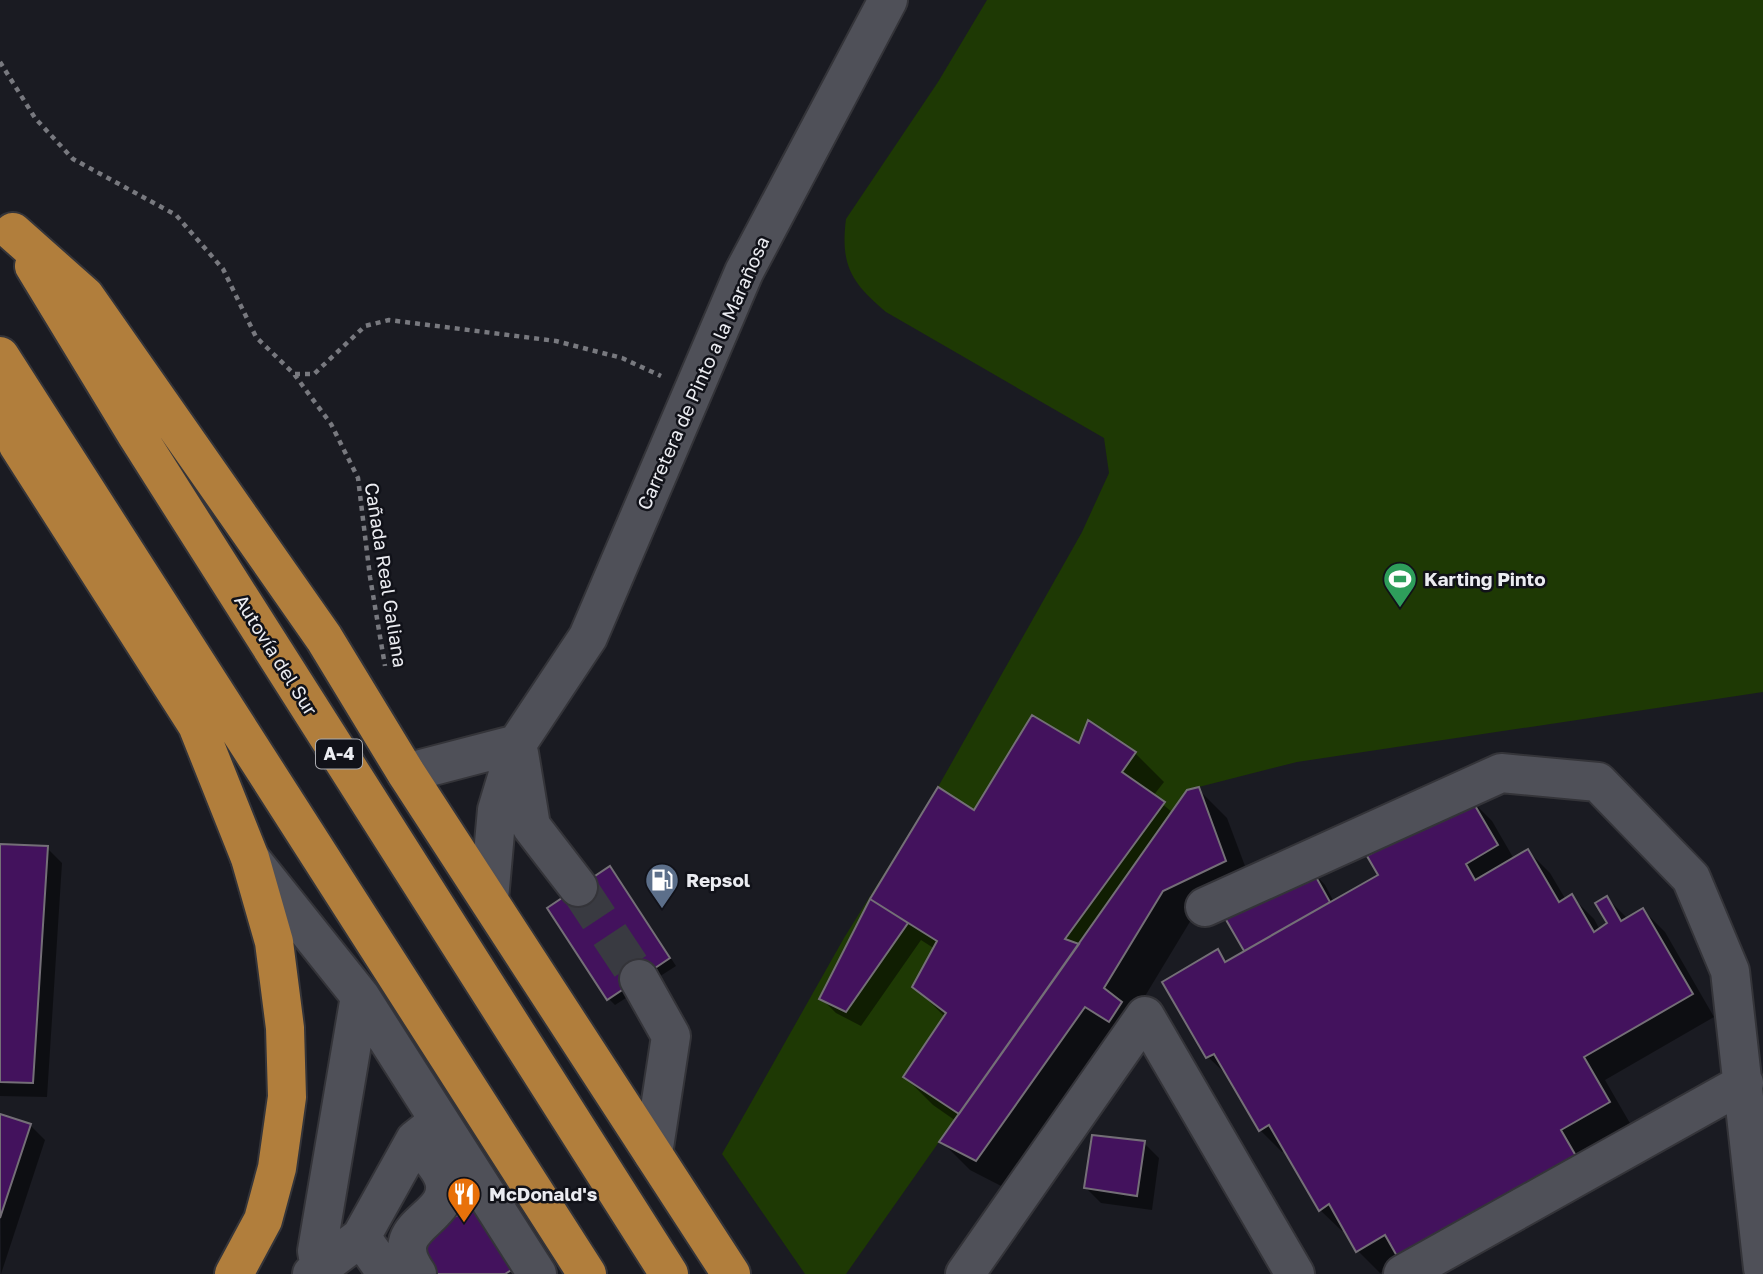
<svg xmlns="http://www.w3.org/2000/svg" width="1763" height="1274" viewBox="0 0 1763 1274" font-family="'Golos Text',sans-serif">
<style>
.green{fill:#1e3904}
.shadow{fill:#0007}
.building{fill:#43125d;stroke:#746f77;stroke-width:2}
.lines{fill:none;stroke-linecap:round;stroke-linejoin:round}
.minor-tunnel{stroke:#393a41;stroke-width:38;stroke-dasharray:38 19;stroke-linecap:butt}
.minor-casing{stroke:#343439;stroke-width:42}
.highway-casing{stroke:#343439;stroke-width:42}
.path{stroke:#78797f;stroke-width:4.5;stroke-dasharray:5 5;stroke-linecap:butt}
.minor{stroke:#4f5058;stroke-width:38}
.highway{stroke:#b17e3c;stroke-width:38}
.labels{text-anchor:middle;stroke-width:5;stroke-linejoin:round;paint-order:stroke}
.shield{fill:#111219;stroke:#aaabb0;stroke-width:2}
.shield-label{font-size:18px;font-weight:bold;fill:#ebecf1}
.street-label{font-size:19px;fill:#ebecf1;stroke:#111219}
.poi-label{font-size:19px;font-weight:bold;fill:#ebecf1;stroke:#111219;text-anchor:start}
</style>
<rect width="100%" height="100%" fill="#1a1b22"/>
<path class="green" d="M987,0H1763V692L1297,762L1187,790L846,1274H805L722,1154L844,938L938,787L1082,532L1109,473L1104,438L886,312C852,283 840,266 846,219L938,82Z"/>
<path class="shadow" d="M1089,722L1135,753L1164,782L1153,796L1173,813L1198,789L1227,818L1254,890L1191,920L1133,1016L1005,1188L970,1170L942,1142L956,1121L933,1105L905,1077L945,1017L914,986L935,949L921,940L861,1026L836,1013L821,998L871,900L938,789L974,812L1080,746Z
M1470,799L1492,821L1514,859L1528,851L1550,873L1566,900L1572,897L1594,919L1600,930L1609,924L1607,898L1628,919L1643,910L1665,932L1714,1017L1605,1080L1631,1125L1380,1273L1358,1251L1345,1229L1342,1231L1320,1210L1286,1150L1282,1152L1260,1130L1231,1079L1208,1057L1165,982L1218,952L1228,962L1246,952L1228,918L1311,870L1325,885L1334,902L1380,875Z
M0,846L47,848L62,863L47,1097L0,1096Z
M610,869L617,875L676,966L615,1005L608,998Z
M0,1115L30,1125L45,1140L1,1274Z
M1144,1143L1159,1158L1152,1210L1101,1203L1086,1188Z"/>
<path class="building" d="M1032,715L1079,743L1088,720L1136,752L1122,772L1165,802L1065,939L1079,944L959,1114L903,1077L946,1013L912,987L937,941L870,899L938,787L974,810Z
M1199,787L1226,861L1163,891L1104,988L1122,1002L1109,1022L1085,1007L976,1161L939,1142L1187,790Z
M1470,797L1498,845L1466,864L1475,880L1528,849L1559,902L1572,894L1594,932L1607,923L1595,903L1607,896L1621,921L1643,908L1693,994L1584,1057L1610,1102L1561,1130L1576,1156L1398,1258L1385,1235L1356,1252L1329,1204L1319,1211L1269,1125L1259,1131L1214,1054L1206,1058L1162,982L1218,949L1225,962L1378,875L1367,856Z
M0,844L48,846L33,1083L0,1082Z
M610,866L670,958L607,1000L547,908Z
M1311,868L1330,902L1244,951L1225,918Z
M870,899L908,923L846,1012L819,999Z
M0,1114L31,1124L0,1218Z
M1092,1135L1145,1141L1137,1196L1084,1188Z
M474,1205L513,1269L505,1274H430L411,1244Z"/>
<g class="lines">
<path class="minor-tunnel" d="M578,887L639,979"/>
<g class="minor-casing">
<path id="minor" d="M519,753L531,826L578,887
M406,773L517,744
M250,858L360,996L537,1274
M489,899L497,810L517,744L588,637L744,272L888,0
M1205,907L1501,773L1598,782L1691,878L1730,971L1763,1268
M639,979L671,1036L653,1154
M415,1140C424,1151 440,1166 444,1180C455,1221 381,1223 417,1274
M361,1237L387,1274
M312,1274L361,1237L415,1140L439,1121
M321,1274L317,1251L360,996
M965,1274L1145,1016L1295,1274
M1403,1274L1744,1083"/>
</g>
<g class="highway-casing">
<path id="highway" d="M13,232L85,296L324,638L406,773L731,1274
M34,266L136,434L669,1274
M0,356L587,1274
M0,399L18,445L197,725L250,858L274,942L285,1028L287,1097L277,1168L263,1220L234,1274"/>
</g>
<path class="path" d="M0,62L35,118L73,159L176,215L223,269L256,337L294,374L331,424L358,478L370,577L385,666
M295,374H314L365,326L389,320L556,341L622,358L661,376"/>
<use href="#minor" class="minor"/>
<use href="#highway" class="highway"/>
</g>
<defs>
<g id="stadium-pin" transform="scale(1.75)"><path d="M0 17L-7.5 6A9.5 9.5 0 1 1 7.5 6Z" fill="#2e9e5b" stroke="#111219"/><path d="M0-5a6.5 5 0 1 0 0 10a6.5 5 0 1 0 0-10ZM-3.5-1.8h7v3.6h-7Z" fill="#fff"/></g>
<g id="fuel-pin" transform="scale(1.75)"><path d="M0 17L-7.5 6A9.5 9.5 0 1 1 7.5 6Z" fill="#5c6f8a" stroke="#111219"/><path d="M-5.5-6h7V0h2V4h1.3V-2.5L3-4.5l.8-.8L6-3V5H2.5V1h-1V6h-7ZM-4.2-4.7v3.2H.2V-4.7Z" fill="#fff"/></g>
<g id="restaurant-pin" transform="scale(1.75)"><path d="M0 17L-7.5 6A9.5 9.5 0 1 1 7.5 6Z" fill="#e8710a" stroke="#111219"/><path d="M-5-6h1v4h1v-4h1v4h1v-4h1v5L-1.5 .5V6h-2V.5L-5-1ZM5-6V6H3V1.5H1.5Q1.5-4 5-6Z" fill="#fff"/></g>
</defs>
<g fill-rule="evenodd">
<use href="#stadium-pin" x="1400" y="579"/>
<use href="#fuel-pin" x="662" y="880"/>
<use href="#restaurant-pin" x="464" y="1194"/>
</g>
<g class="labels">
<rect class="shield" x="316" y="739.5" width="46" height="29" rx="5"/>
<g class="shield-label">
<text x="339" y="760">A-4</text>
</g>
<g class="street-label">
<text transform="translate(703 373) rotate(-66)" y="7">Carretera de Pinto a la Marañosa</text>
<text transform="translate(386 575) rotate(81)" y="7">Cañada Real Galiana</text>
<text transform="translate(276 655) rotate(58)" y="7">Autovía del Sur</text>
</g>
<g class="poi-label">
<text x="1424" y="586">Karting Pinto</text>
<text x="686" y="887">Repsol</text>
<text x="489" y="1201">McDonald's</text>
</g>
</g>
</svg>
